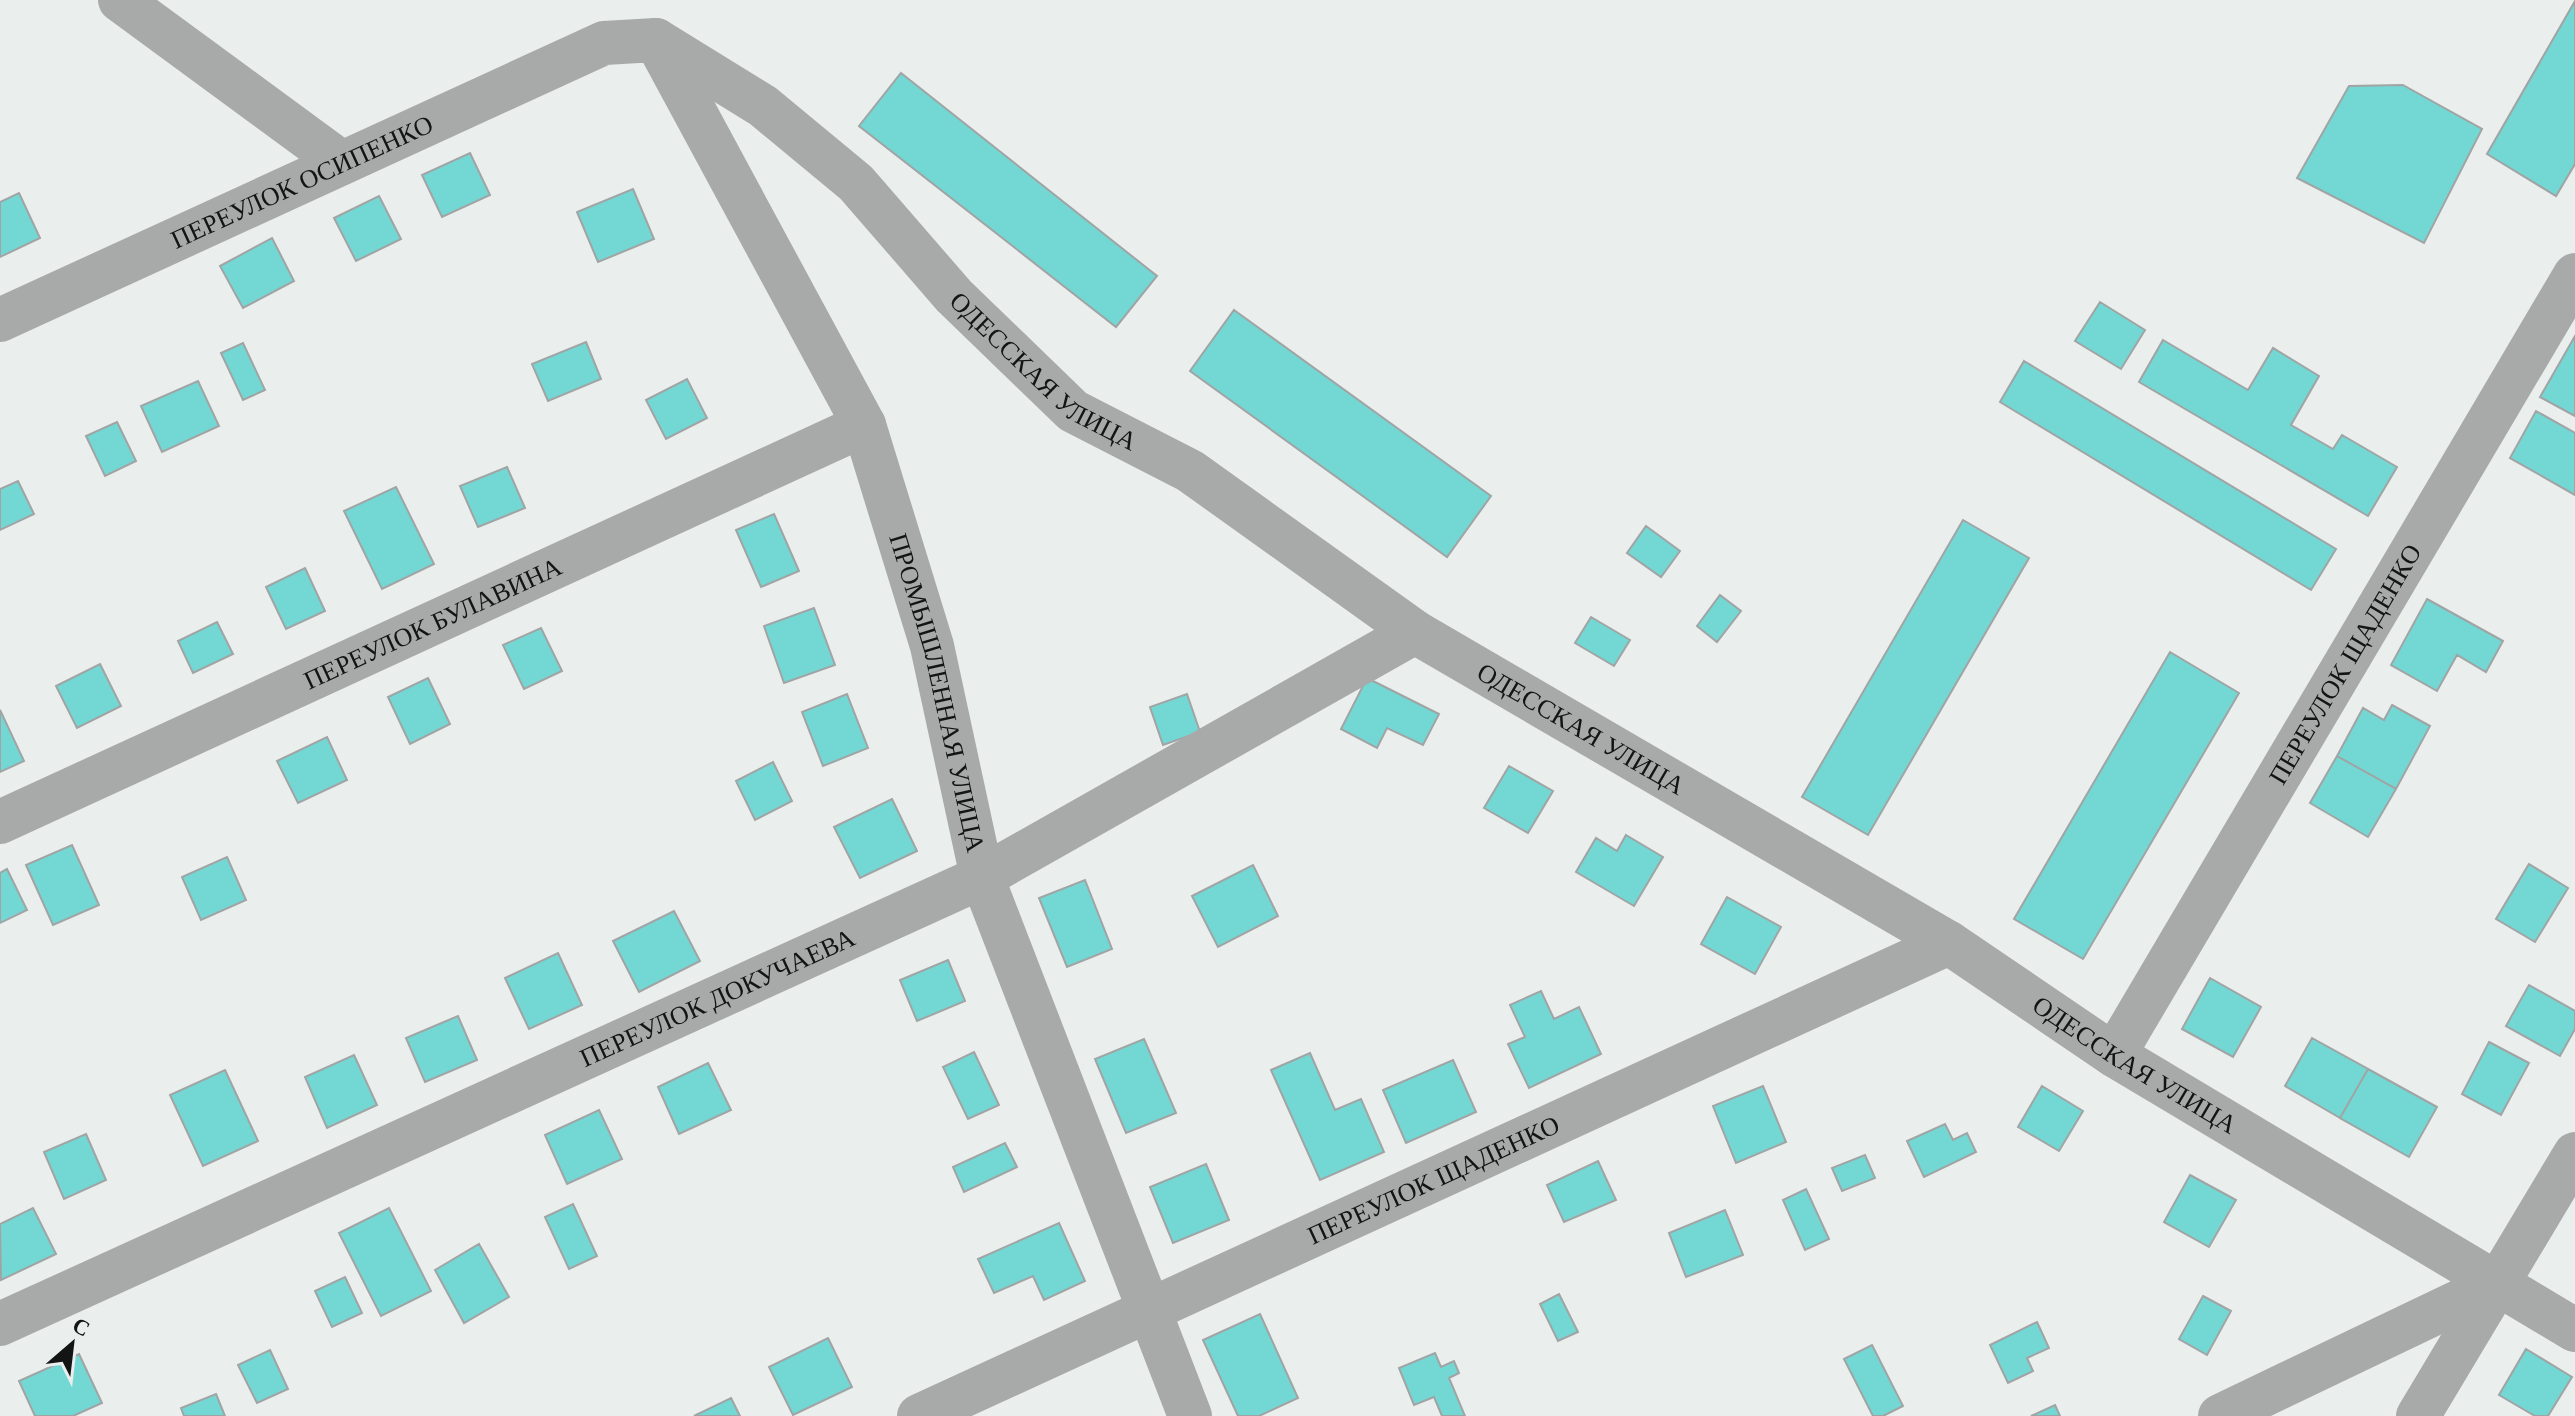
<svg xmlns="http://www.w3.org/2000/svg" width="2575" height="1416" viewBox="0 0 2575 1416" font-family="Georgia,serif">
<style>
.building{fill:#73d8d4;stroke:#a0a4a4;stroke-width:2}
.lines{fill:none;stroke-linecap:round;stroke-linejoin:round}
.minor{stroke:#a8aaaa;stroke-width:44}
.labels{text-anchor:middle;stroke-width:7;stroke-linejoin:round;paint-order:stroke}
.street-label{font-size:26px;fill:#131515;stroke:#eaefee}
</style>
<rect width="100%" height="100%" fill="#eaefee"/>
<path class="building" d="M2575,1V164L2556,196L2487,154Z
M901,73L1157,276L1116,327L859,126Z
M2403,85L2482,129L2424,243L2297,178L2349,86Z
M470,153L490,195L442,217L422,175Z
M633,189L654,239L598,262L577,212Z
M19,193L40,238L0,257V202Z
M379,196L401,239L356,261L334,218Z
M272,238L294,281L243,308L220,266Z
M2100,302L2145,330L2121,369L2075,341Z
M1234,310L1491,496L1447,557L1190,371Z
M2575,336V416L2540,397Z
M2163,340L2248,390L2273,348L2319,376L2291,425L2333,449L2342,435L2397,467L2368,516L2139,382Z
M586,342L601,379L548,401L532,364Z
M243,343L265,390L243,400L221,353Z
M2024,361L2336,549L2311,590L2000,402Z
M687,379L707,418L666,439L646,400Z
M198,381L219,426L162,452L141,406Z
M2536,411L2575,433V495L2510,458Z
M117,422L136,461L105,476L86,436Z
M507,467L525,508L478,527L460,486Z
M18,481L34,514L0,530V489Z
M396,487L434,564L382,589L344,511Z
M774,514L799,571L761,587L736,530Z
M1963,520L2029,558L1868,835L1802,797Z
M1646,526L1680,551L1661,577L1627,553Z
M305,568L325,611L286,629L266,587Z
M1720,595L1741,611L1717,642L1697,626Z
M2427,599L2503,641L2486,672L2457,655L2437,691L2391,665Z
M814,608L835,665L784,683L764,626Z
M1591,617L1630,640L1614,666L1575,643Z
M217,622L233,654L193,673L178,641Z
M541,628L562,671L524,689L503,645Z
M2170,652L2239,693L2083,959L2014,919Z
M100,664L121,706L77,728L56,686Z
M428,678L450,724L410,744L388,697Z
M1367,678L1439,714L1423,745L1387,728L1377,748L1341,729Z
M847,694L868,748L823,766L802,712Z
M1187,694L1200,732L1163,745L1150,707Z
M2392,705L2430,726L2396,789L2337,756L2363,708L2384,720Z
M0,710L24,761L0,772Z
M327,737L347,780L298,803L277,761Z
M2337,756L2396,789L2368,837L2310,803Z
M773,762L792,801L755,820L736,781Z
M1509,766L1553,791L1528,833L1484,808Z
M892,799L917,851L860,878L834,827Z
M1626,835L1663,857L1634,906L1576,872L1596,838L1617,851Z
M72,845L99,905L53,925L26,865Z
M227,857L246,900L201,920L182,877Z
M2529,864L2568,888L2535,942L2496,919Z
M1253,865L1278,916L1218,947L1192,896Z
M7,869L27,910L0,923V873Z
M1085,880L1112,949L1067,967L1039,898Z
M1727,897L1781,927L1755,974L1701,944Z
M674,911L700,961L639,992L613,941Z
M558,953L582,1005L529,1029L505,978Z
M948,960L965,1001L917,1021L900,980Z
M2210,978L2261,1007L2233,1057L2182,1029Z
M2529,985L2575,1011V1029L2560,1056L2506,1026Z
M1541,991L1554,1019L1579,1007L1601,1054L1529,1088L1508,1044L1525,1037L1510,1005Z
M458,1016L477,1060L425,1082L406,1038Z
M2312,1038L2368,1069L2340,1118L2285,1086Z
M1144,1039L1176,1113L1126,1133L1095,1059Z
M2489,1042L2529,1063L2501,1115L2462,1094Z
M974,1052L999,1105L968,1119L943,1067Z
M1310,1053L1335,1110L1361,1099L1384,1152L1320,1180L1271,1070Z
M354,1055L377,1105L327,1128L305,1077Z
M1453,1060L1476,1112L1406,1143L1383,1090Z
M708,1063L731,1110L679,1134L658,1087Z
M2368,1069L2437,1107L2409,1157L2340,1118Z
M225,1070L258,1141L203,1166L170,1095Z
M1763,1086L1786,1142L1736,1163L1713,1106Z
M2042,1086L2083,1111L2059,1151L2018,1127Z
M599,1110L622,1159L567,1184L545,1135Z
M1945,1124L1953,1140L1967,1133L1976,1152L1924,1177L1907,1141Z
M86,1134L106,1180L64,1199L44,1152Z
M1005,1143L1017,1167L964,1192L953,1167Z
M1865,1155L1875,1178L1842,1191L1832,1168Z
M1598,1161L1616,1200L1564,1222L1547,1185Z
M1206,1164L1229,1220L1173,1243L1150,1187Z
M2190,1175L2236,1200L2209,1247L2164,1222Z
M1806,1189L1829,1239L1805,1250L1783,1200Z
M573,1204L597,1256L569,1269L545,1217Z
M33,1208L56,1254L1,1280L0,1224Z
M389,1208L431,1291L381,1316L339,1233Z
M1725,1210L1743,1255L1686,1277L1669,1233Z
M1059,1223L1085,1281L1044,1300L1033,1276L994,1293L978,1259Z
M479,1244L509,1297L464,1323L435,1270Z
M345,1277L362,1313L332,1327L315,1291Z
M1559,1294L1578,1332L1558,1341L1540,1304Z
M2203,1296L2231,1311L2207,1355L2179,1339Z
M1260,1314L1298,1398L1259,1416H1238L1203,1340Z
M2037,1322L2049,1348L2027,1358L2033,1371L2008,1383L1990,1345Z
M828,1338L852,1387L793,1415L769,1367Z
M1872,1345L1903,1406L1883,1416H1873L1844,1359Z
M2526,1349L2572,1377L2548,1416H2535L2499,1395Z
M270,1350L288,1389L257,1403L238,1365Z
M1435,1353L1441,1367L1454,1361L1459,1373L1449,1378L1465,1416H1442L1434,1397L1414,1405L1399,1368Z
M79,1354L102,1403L73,1416H35L19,1381Z
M216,1394L225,1416H184L181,1408Z
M731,1398L740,1416H694Z
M2055,1405L2060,1416H2031Z"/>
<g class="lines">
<g class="minor">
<path d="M120,0L342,163"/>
<path id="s1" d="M656,40L763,106L856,183L954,296L1073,411L1190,471L1415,632L1949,943L2114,1055L2575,1330"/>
<path id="s2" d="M0,320L604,43L656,40L864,425L932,646L982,877L1190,1416"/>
<path id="s3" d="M0,822L864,425"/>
<path id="s4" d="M2114,1055L2575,275"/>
<path id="s5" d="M0,1324L982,877L1415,632"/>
<path id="s6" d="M919,1416L1949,943"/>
<path d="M2220,1416L2496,1284"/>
<path d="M2418,1416L2575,1154"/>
</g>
</g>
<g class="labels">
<g class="street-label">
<text dy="9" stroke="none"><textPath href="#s2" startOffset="332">ПЕРЕУЛОК ОСИПЕНКО</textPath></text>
<text dy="9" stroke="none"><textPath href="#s1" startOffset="514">ОДЕССКАЯ УЛИЦА</textPath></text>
<text dy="9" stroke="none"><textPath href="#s3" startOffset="476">ПЕРЕУЛОК БУЛАВИНА</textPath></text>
<text dy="9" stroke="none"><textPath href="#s4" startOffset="454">ПЕРЕУЛОК ЩАДЕНКО</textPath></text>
<text dy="9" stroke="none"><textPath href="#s2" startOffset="1432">ПРОМЫШЛЕННАЯ УЛИЦА</textPath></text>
<text dy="9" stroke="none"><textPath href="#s1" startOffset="1162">ОДЕССКАЯ УЛИЦА</textPath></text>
<text dy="9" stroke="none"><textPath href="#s5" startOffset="788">ПЕРЕУЛОК ДОКУЧАЕВА</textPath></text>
<text dy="9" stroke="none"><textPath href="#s1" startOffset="1810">ОДЕССКАЯ УЛИЦА</textPath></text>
<text dy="9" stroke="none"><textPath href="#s6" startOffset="566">ПЕРЕУЛОК ЩАДЕНКО</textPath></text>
</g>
</g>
<g transform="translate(72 1344) rotate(28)" stroke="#eaefee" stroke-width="6" paint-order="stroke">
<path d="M0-6L14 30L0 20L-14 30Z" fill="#131515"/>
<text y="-12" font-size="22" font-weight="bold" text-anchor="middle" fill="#131515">С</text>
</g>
</svg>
